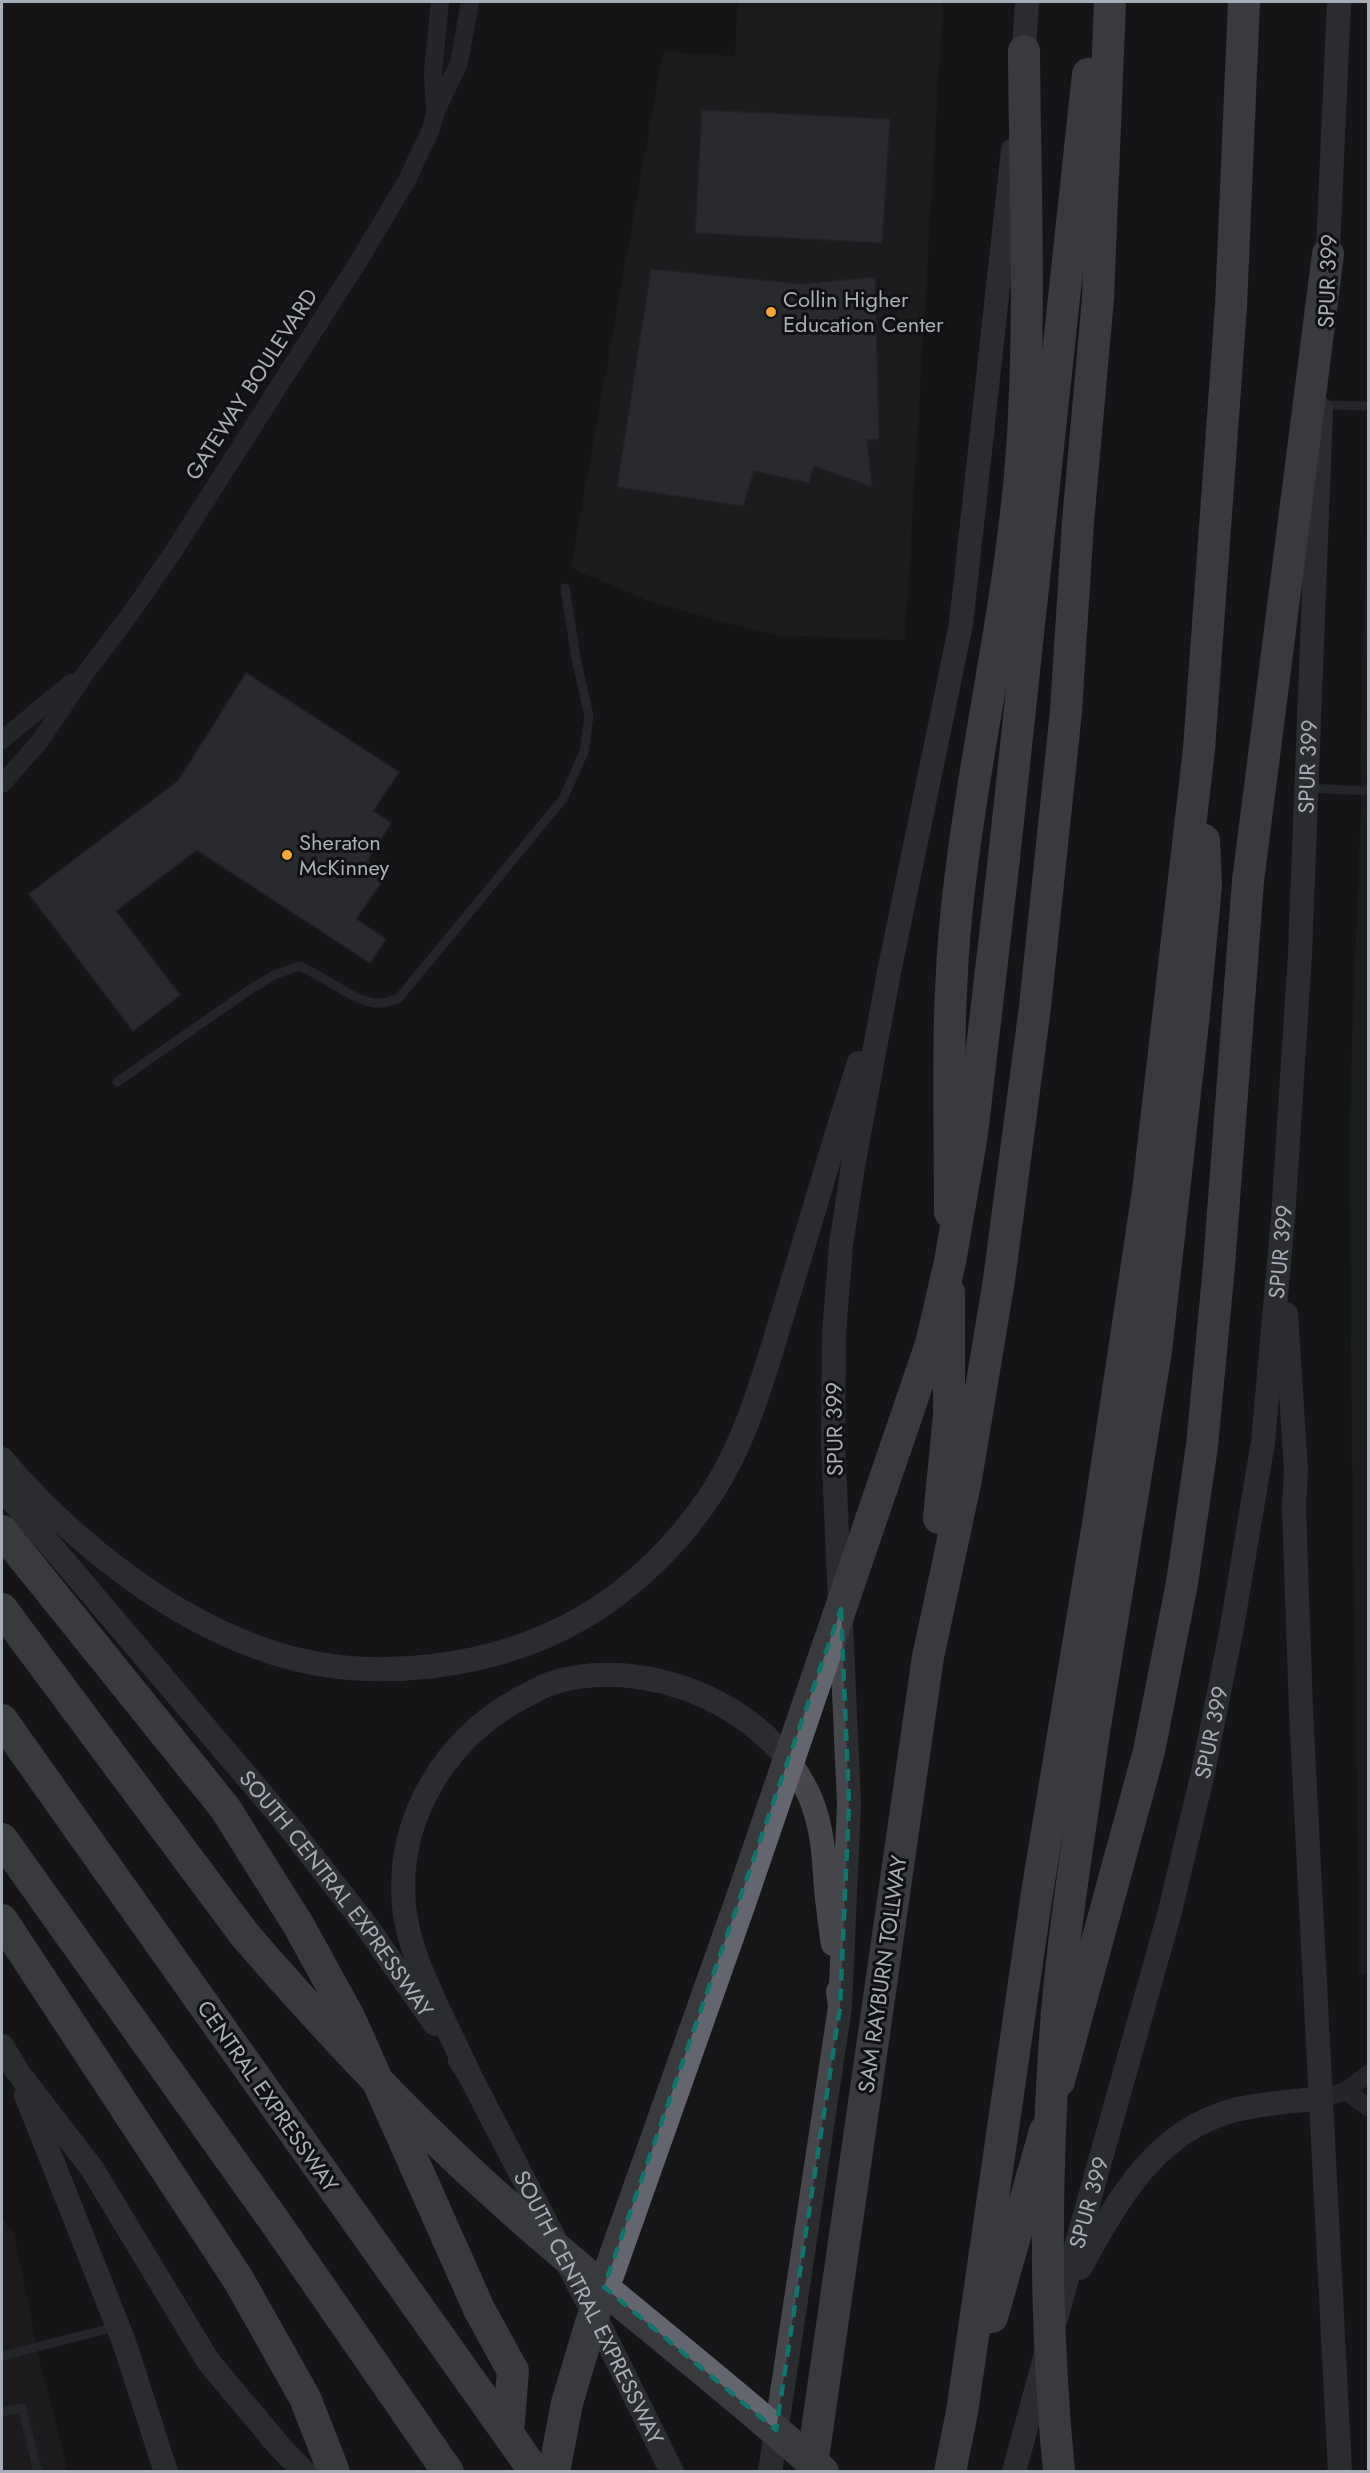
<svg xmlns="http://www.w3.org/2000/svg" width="1370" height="2473" viewBox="0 0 1370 2473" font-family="Jost,sans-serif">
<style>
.built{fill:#222225}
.green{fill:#1e261f}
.building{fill:#424448;stroke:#303034;stroke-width:1.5}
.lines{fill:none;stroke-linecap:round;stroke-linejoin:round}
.service{stroke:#37383d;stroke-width:9}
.minor{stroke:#37383d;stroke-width:18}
.secondary{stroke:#45474d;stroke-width:24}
.motorway{stroke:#63666e;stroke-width:32}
.motorway-bridge{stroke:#63666e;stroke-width:32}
.marked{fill:none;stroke:#0f766e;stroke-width:4.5;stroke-dasharray:12 8;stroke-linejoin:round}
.poi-dot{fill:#f3a933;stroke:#111113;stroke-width:2}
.labels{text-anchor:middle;stroke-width:6;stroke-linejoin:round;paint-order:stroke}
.street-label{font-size:22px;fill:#a8aeb8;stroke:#111113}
.poi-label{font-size:22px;fill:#a8aeb8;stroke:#111113;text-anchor:start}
</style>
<rect width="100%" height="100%" fill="#161618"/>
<path class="built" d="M738,2H943L905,640L774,635L654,603L571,568L663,52L735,56Z
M1368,495V1974L1359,1975L1349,1132L1361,807L1362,683Z
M2,2217L14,2234L40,2362L68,2471H2Z"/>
<path class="green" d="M1368,495V683H1362Z
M1362,687H1368V776H1365L1360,771Z
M1365,802H1368V1445L1358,1456L1352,1469L1349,1132L1361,807Z"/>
<path class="building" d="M702,110L890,119L882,243L695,233Z
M651,269L801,284L875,277L879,439L867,440L872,487L814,466L809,483L754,471L743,506L617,487Z
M246,673L399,772L373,811L391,823L367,861L387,874L356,919L386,939L370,963L197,850L116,911L180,995L133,1031L29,894L178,781Z"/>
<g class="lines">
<path class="service" d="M1321,405L1368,406
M1307,788L1368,791
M117,1082L248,991L274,975L299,966C323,975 353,1001 375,1003C382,1004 391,1001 398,999L563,799L584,752L589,716L576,658L565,588
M2,2356L115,2327
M2,2412L22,2408L38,2472"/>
<path class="minor" d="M435,109L433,72L440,2
M2,740L71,683
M2,784L40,741L87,671L128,617L173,552L360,259L407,180L431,129L436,111L459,63L470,2
M1346,2091L1368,2107
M1321,2098L1346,2091L1368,2074"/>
<g class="secondary">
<path d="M1023,67L1027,2"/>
<path d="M1327,272L1339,2"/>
<path d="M1286,1314L1296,1470L1294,1507L1301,1711L1340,2472"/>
<path d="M2,1459C71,1540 170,1620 274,1653C371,1684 494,1669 582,1618C634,1588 679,1543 712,1493C748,1437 766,1369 785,1306C810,1225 833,1143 859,1063"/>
<path id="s1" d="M2,1488L287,1824L365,1924L435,2024"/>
<path d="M840,2007L849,1804L833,1444L834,1334L841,1245L853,1166L889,972L961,624L1013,150"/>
<path d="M2,2046L17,2071L93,2170L208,2361L280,2447L304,2472"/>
<path id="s2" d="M460,2060L469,2074L602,2330L672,2472"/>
<path d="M469,2074C447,2024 409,1960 404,1906C396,1818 446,1737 523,1697C532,1693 542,1686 552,1683C648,1653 775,1708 812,1802C823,1831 824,1859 826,1889C828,1907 830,1926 833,1944"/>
<path d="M26,2095L124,2342L166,2472"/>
<path d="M1080,2268C1117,2201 1155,2130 1235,2110C1262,2103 1293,2102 1321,2098"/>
<path id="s3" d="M1056,2318L1169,1915L1202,1777L1232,1627L1263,1442L1283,1218L1300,954L1321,409"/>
<path d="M770,2472L840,2007L838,1991"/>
<path d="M1014,2472L1045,2357"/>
</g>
<path class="motorway" d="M1004,858L1088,74
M950,1212C950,1111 946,1009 957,908C973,754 1011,604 1022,450C1031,317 1025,184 1024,51
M939,1518L949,1415V1292
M2,1531L225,1808L299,1926L350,2019L479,2309L513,2371L508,2433
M2,1609L244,1934
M2,1720L535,2472
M1094,1732L1156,1351L1194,1013L1206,886L1204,840
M2,1839L273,2219L448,2472
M2,1920L238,2279L305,2398L334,2472
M1059,2081L1149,1751L1182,1583L1202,1446L1219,1266L1248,881L1328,254
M992,2317L1045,2131
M811,2472L928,1657L966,1479L999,1280L1035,1007L1066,711L1078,522L1098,298L1110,2
M950,2472L962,2412L1037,1893L1098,1524L1148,1191L1199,749L1231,306L1244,2"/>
<path class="motorway-bridge" d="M244,1934C318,2020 396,2104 480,2181C590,2282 711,2372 823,2472
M554,2472L567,2403L590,2326L740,1903L931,1344L950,1262L972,1134L1004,858
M1059,2472C1044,2319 1045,2164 1057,2012C1065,1919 1081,1825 1094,1732"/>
</g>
<path d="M0 0H1370V2473H0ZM841,1609L849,1804L840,2007L776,2430L604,2287Z" fill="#161618" fill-opacity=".55" fill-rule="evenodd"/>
<path class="marked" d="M841,1609L849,1804L840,2007L776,2430L604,2287Z"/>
<g class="poi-dot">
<circle cx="771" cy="312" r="6"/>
<circle cx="287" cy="855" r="6"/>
</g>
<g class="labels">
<g class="street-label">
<text transform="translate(1327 281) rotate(-88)" y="8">SPUR 399</text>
<text transform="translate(251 384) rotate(-57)" y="8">GATEWAY BOULEVARD</text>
<text dy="8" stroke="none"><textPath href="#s3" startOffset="1578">SPUR 399</textPath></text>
<text dy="8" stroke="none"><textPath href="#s3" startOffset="1092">SPUR 399</textPath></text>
<text transform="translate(834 1429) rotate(-91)" y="8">SPUR 399</text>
<text dy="8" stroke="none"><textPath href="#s3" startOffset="606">SPUR 399</textPath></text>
<text dy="8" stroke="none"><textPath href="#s1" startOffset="526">SOUTH CENTRAL EXPRESSWAY</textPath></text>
<text transform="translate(882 1974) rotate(-82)" y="8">SAM RAYBURN TOLLWAY</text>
<text transform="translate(268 2096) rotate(55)" y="8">CENTRAL EXPRESSWAY</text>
<text dy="8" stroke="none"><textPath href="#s3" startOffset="120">SPUR 399</textPath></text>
<text dy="8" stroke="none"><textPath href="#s2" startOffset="279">SOUTH CENTRAL EXPRESSWAY</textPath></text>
</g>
<g class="poi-label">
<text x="783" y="307">Collin Higher<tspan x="783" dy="25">Education Center</tspan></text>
<text x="299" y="850">Sheraton<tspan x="299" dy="25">McKinney</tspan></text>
</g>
</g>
<rect width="1370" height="2473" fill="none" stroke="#a8aeb8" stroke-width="6"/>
</svg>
